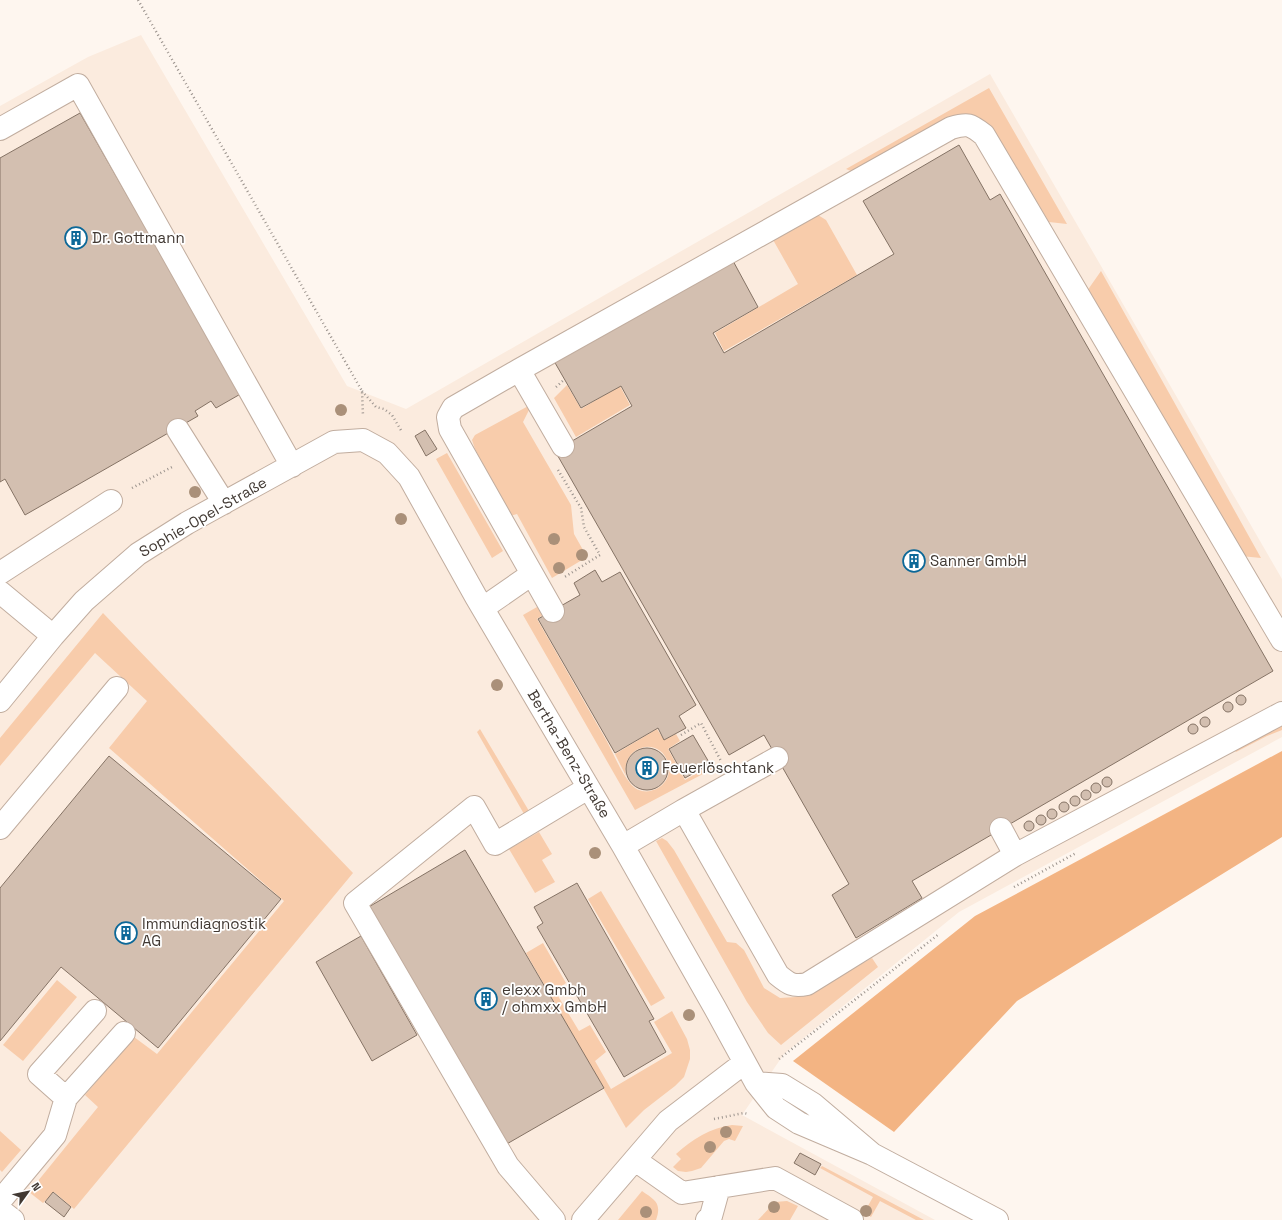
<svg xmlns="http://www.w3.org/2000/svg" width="1282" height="1220" viewBox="0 0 1282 1220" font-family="'Space Grotesk',sans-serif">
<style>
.built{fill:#fbebde}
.green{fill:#f8ccab}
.forest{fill:#f3b483}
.building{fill:#d3bfb0;stroke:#857365}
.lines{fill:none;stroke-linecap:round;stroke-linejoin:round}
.minor-casing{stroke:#c1ad9f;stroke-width:24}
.path{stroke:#9c948e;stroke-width:2.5;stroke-dasharray:1 3;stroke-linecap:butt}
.minor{stroke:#fff;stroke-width:22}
.tree{fill:#aa9079}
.labels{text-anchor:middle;stroke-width:3.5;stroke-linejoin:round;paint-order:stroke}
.poi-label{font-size:15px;fill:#413933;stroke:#fff;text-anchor:start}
.street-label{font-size:15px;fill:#413933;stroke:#fff}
</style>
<rect width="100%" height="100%" fill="#fef6ef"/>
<path class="built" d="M141,35L347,386L406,409L990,74L1282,579V737L959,912L784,1054L742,1115L935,1220H0V106L88,57Z"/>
<path class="green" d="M989,88L1067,224L1049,222L991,126L979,118L969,115L856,173L846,169Z
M818,215L826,220L857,275L724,351L715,333L798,284L772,238Z
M1101,271L1261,558L1241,556L1087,291Z
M567,385L581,409L620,386L630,405L576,437L554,398Z
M532,404L523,422L571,505L574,534L587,557L552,578L517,514L510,516L475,449L472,440L475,435Z
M447,453L503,551L492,558L436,459Z
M544,603L549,611L537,619C560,659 582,698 605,738C613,752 620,771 630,783C644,802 675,786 668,763C660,735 620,746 626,776L615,754L657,729L664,740L676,734L680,741L668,749L685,780L714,763L716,767L635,810L523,615Z
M103,613L353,873L74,1209L54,1192L43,1203L29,1192L98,1107L85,1095L134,1037L157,1054L284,901L109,748L147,701L95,653L0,766V738Z
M1282,724V730L1267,736L1236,752L1232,747Z
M480,729L529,811L524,814L477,732Z
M539,832L552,854L542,860L555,882L535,893L509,849Z
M662,838L667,841L674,850L727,942L736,943L744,950L764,988L780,998L796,997L816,989L872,958L878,967L781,1045L768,1033L747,1002L656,841Z
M601,891L665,998L651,1006L588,899Z
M543,943L566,983L555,991L579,1031L590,1025L606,1052L595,1061L611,1089L672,1053L654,1022L672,1011L687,1039L690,1050V1059L684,1077L675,1086L644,1110L626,1128L526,953Z
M57,980L77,997L23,1061L3,1045Z
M732,1125L743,1126L735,1141L729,1139L724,1141L701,1168L692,1171L686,1172L678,1171L673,1167L681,1159L676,1154C693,1139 710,1128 732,1125Z
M0,1131L21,1150L2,1172L0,1170Z
M822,1166L924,1220H916L880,1201L871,1217L864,1213L873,1197L820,1168Z
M642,1191C655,1200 662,1203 656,1220H618Z
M787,1201L798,1206L790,1220H758L775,1202Z"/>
<path class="forest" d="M1282,751V837L1017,1001L894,1132L793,1061L975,916Z"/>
<path class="building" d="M80,113L198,319L244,392L216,408L211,401L195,411L198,416L25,515L5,479L0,482V158Z
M959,145L990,200L1000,194L1273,671L912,881L922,898L856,938L832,895L849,884L764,735L729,755L555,451L632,406L621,386L581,408L554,361L732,259L758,307L713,333L724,353L894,254L863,201Z
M425,430L437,449L426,456L415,436Z
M595,570L602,582L620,572L696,705L679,716L686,728L664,740L658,728L615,753L538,619L580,595L574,583Z
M1236 700a5 5 0 1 1 10 0a5 5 0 1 1-10 0Z
M1223 707a5 5 0 1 1 10 0a5 5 0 1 1-10 0Z
M1200 722a5 5 0 1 1 10 0a5 5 0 1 1-10 0Z
M1188 729a5 5 0 1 1 10 0a5 5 0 1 1-10 0Z
M693,735L710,764L685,778L669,749Z
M626 769a21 21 0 1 1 42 0a21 21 0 1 1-42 0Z
M109,756L281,899L158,1048L61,967L0,1041V888Z
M1102 782a5 5 0 1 1 10 0a5 5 0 1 1-10 0Z
M1091 788a5 5 0 1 1 10 0a5 5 0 1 1-10 0Z
M1081 795a5 5 0 1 1 10 0a5 5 0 1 1-10 0Z
M1070 801a5 5 0 1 1 10 0a5 5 0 1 1-10 0Z
M1059 807a5 5 0 1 1 10 0a5 5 0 1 1-10 0Z
M1047 814a5 5 0 1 1 10 0a5 5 0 1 1-10 0Z
M1036 820a5 5 0 1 1 10 0a5 5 0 1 1-10 0Z
M1024 826a5 5 0 1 1 10 0a5 5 0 1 1-10 0Z
M465,850L604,1088L505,1145L367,908Z
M577,883L654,1019L649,1021L666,1052L624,1077L537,927L543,923L534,907Z
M361,936L417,1035L372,1061L316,962Z
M800,1153L821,1164L815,1175L794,1163Z
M53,1192L71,1207L64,1217L45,1202Z"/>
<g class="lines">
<g class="minor-casing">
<path id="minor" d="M0,129L78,85L292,466
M519,370L563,446
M178,430L224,503
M0,573L111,501
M0,592L53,636
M483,608L532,574
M553,611L450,429L448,417L453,408L519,370L951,128C968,123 970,124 984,135L1282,640
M0,701L53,636L84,601L138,554L187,523L334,442L363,440L387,453L409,477L476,597L623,846L715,1008L756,1083L776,1108L799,1123L872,1154L813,1104L782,1085L756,1083
M684,810L777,758
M0,828L117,688
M1001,829L1015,855
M623,846L684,810L778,975C789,984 793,987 807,984L1015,855L1282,713
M66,1098L124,1033
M872,1154L997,1220
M635,1160L682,1193L775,1178L852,1220
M0,1201L55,1135L66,1098L39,1074L95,1011
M0,1210L13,1220
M554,1220L508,1166L355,903L474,807L495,844L588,788
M583,1220L668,1121L744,1063
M707,1220L711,1216L719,1187"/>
</g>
<path class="path" d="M138,0L362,391L363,416
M556,387L565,379
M362,391L376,407L384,409L392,415L402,432
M558,470L581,508L584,527L600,555L563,578
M132,488L172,467
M681,735L701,723L721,761
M1014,887L1076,853
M779,1059L939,934
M714,1119L744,1113L748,1114"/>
<use href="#minor" class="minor"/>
</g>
<g class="tree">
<circle cx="341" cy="410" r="6"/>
<circle cx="195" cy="492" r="6"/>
<circle cx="401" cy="519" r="6"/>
<circle cx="554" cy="539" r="6"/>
<circle cx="582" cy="555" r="6"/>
<circle cx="559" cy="568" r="6"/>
<circle cx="497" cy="685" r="6"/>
<circle cx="595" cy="853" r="6"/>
<circle cx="689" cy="1015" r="6"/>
<circle cx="726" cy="1132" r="6"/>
<circle cx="710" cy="1147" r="6"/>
<circle cx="774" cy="1207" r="6"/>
<circle cx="866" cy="1211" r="6"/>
<circle cx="646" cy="1212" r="6"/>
</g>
<defs>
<g id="building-ring" transform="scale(1.15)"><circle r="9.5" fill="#fff" stroke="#0c6898" stroke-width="1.5"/><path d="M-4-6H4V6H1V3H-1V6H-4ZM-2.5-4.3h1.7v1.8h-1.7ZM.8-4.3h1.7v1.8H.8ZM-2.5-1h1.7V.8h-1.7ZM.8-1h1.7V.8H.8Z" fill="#0c6898"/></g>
</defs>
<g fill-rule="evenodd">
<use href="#building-ring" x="76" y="238"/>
<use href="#building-ring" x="914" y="561"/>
<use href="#building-ring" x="647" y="768"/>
<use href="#building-ring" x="126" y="933"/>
<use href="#building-ring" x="486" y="999"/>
</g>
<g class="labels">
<g class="poi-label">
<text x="92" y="243">Dr. Gottmann</text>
<text x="930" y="566">Sanner GmbH</text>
<text x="662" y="773">Feuerlöschtank</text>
<text x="142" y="929">Immundiagnostik<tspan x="142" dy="17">AG</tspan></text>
<text x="502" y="995">elexx Gmbh<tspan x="502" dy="17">/ ohmxx GmbH</tspan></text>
</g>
<g class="street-label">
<text transform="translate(203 517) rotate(-30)" y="5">Sophie-Opel-Straße</text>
<text transform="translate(569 754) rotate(59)" y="5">Bertha-Benz-Straße</text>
</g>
</g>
<g transform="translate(28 1192) rotate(57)" stroke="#ffffff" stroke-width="3" paint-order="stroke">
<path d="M0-3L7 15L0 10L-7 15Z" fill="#413933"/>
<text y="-6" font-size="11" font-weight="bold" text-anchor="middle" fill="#413933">N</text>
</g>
</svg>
